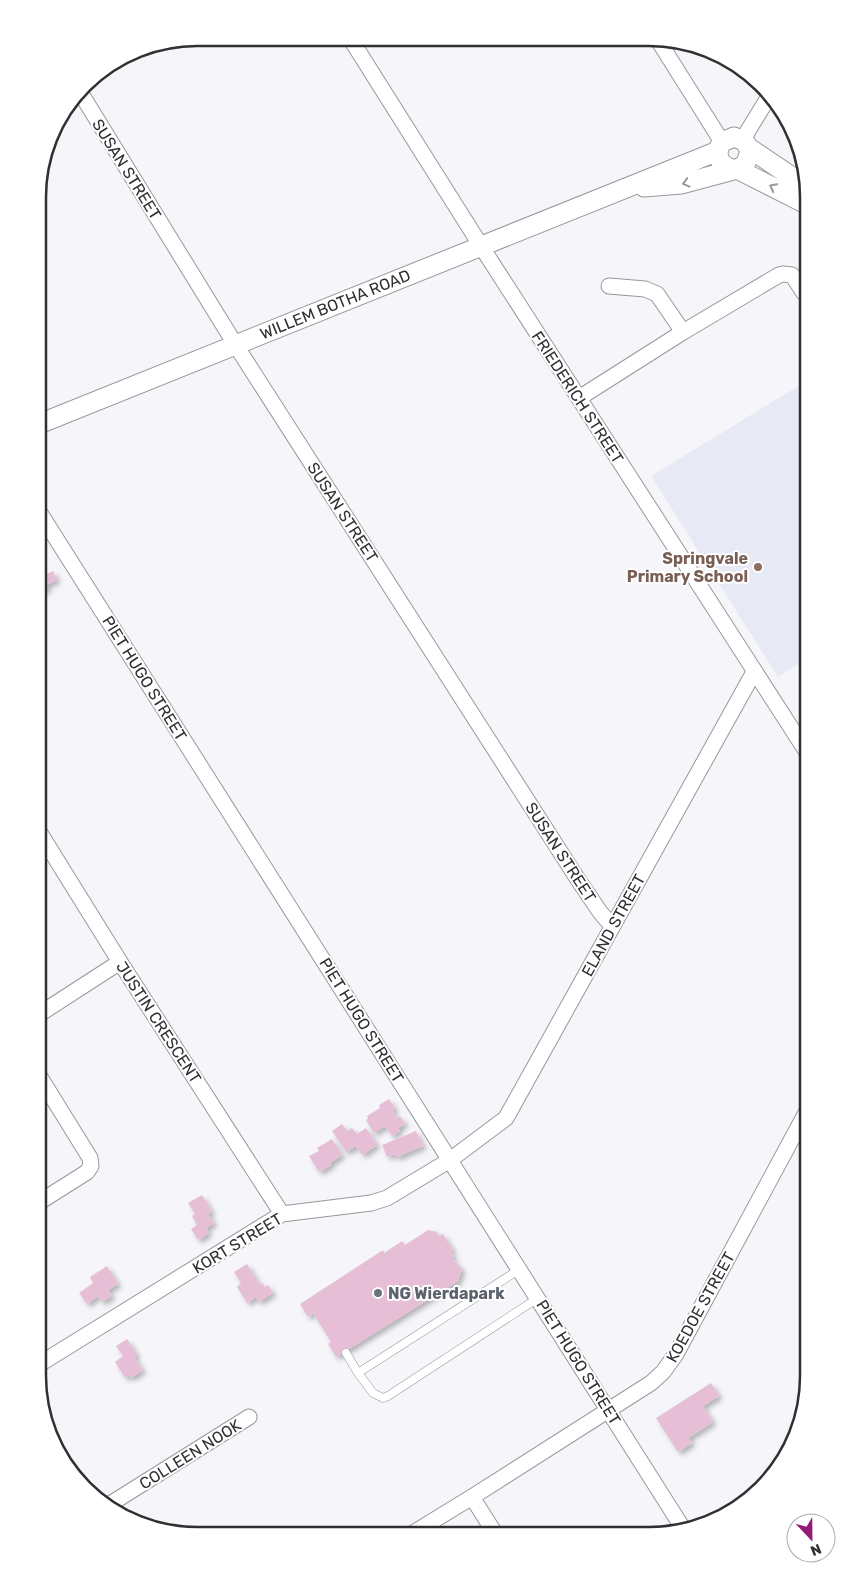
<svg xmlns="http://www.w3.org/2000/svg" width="846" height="1573" viewBox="0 0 846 1573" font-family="Rubik,sans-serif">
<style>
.built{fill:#e7e9f4}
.building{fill:#e6bfd6;filter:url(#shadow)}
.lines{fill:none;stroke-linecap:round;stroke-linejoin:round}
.service-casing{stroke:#97989b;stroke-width:9}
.minor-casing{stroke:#97989b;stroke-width:17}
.tertiary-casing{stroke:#97989b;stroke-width:21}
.service{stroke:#fff;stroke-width:8}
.minor{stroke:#fff;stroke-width:15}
.tertiary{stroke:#fff;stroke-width:19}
.oneway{stroke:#989898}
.education-dot{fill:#8d6e63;stroke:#fff;stroke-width:2}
.worship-dot{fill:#6b7280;stroke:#fff;stroke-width:2}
.labels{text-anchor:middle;stroke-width:4;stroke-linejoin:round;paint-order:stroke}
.street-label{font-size:16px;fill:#303031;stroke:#fff}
.education-label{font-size:16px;font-weight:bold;fill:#785e54;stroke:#fff;text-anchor:end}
.worship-label{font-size:16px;font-weight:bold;fill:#5b616d;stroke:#fff;text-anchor:start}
.rim{fill:none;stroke:#303031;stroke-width:2.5}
</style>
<defs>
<filter id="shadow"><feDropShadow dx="3.5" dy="3.5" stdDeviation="2.5" flood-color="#0004"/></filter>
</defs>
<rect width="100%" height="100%" fill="#f6f6fa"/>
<path class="built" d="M808,380V658L778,677L651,476Z"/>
<path class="building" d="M53,571L57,580L46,585L48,589L40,593L38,578Z
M389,1099L395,1108L392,1110L397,1118L400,1116L405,1124L398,1128L400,1131L392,1136L385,1126L374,1133L366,1120L368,1118L367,1116L380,1108L379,1105Z
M342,1124L347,1131L352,1128L357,1134L366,1128L377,1145L362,1155L356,1146L346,1152L332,1131Z
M416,1131L423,1146L397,1157L395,1154L387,1157L382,1145Z
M332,1139L342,1155L330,1163L331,1165L319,1172L309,1156L319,1151L317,1148Z
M202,1195L212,1211L208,1214L214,1223L206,1228L209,1233L198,1240L191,1229L197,1225L192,1216L195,1214L188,1203Z
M428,1230L437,1232L439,1236L443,1234L453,1250L450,1251L454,1256L451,1257L462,1269L458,1281L336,1357L328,1344L331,1342L313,1313L308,1317L300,1304L383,1250L384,1253L402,1241L405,1245Z
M247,1264L260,1285L262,1283L265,1287L268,1285L273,1293L259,1302L256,1297L247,1303L237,1287L241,1283L234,1272Z
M107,1266L118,1284L108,1290L112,1296L102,1302L98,1296L87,1304L79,1293L93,1283L90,1277Z
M127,1339L137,1355L134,1357L143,1370L131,1378L129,1375L125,1378L115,1362L123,1356L116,1346Z
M711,1383L719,1396L703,1406L713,1422L688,1438L692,1443L678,1452L656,1418Z"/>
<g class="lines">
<g class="service-casing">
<path id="service" d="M520,1269L358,1373L373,1393L383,1398L388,1396L538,1298
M346,1353L358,1373"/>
</g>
<g class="minor-casing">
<path id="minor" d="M350,38L481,246L808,754
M658,40L722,142
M80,92L235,344L577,878L600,912L612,926
M743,139L768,98
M609,286L645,289L657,294L683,332
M579,398L683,332L779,275L783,274L792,275L804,293L808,295
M38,510L684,1530
M38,830L120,962L282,1214
M38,1015L120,962
M38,1203L87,1172L91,1166L90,1158L38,1074
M38,1365L282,1214L371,1203L387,1198L450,1160L506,1118L754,672
M472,1497L496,1535
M107,1506L249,1417
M410,1535L472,1497L651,1383L663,1372L676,1354L808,1109"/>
</g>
<g class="tertiary-casing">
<path id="tertiary" d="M749,148L807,187
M737,169L808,205
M644,187L681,184L737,169L745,165L750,152L749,148L744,141L734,137L722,142C714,154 719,165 732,169
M39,424L718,151"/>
</g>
<use href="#service" class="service"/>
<use href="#minor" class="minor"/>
<use href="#tertiary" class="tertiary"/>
</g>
<defs><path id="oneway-chevron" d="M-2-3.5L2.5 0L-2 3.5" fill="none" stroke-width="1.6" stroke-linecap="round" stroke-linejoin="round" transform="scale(1.25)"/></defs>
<g class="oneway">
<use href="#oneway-chevron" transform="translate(686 183) rotate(165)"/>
<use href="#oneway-chevron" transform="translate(773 187) rotate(-153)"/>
</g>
<circle class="education-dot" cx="758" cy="567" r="5"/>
<circle class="worship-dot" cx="378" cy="1293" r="5"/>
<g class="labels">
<g class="street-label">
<text transform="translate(127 169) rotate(58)" y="6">SUSAN STREET</text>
<text transform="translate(335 304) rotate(-22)" y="6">WILLEM BOTHA ROAD</text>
<text transform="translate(578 397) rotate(57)" y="6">FRIEDERICH STREET</text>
<text transform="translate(343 512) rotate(57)" y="6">SUSAN STREET</text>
<text transform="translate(145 678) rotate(58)" y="6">PIET HUGO STREET</text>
<text transform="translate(561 852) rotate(57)" y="6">SUSAN STREET</text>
<text transform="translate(613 925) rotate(-61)" y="6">ELAND STREET</text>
<text transform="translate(362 1020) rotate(58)" y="6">PIET HUGO STREET</text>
<text transform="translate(159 1022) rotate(57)" y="6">JUSTIN CRESCENT</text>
<text transform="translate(237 1243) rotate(-31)" y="6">KORT STREET</text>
<text transform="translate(700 1307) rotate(-61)" y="6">KOEDOE STREET</text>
<text transform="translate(579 1362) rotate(58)" y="6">PIET HUGO STREET</text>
<text transform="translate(190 1454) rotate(-32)" y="6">COLLEEN NOOK</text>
</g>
<g class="education-label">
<text x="748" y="564">Springvale<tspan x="748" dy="18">Primary School</tspan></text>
</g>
<g class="worship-label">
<text x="388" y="1299">NG Wierdapark</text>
</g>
</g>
<path d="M0 0H846V1573H0ZM197 46H649A151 151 0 0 1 800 197V1376A151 151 0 0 1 649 1527H197A151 151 0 0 1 46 1376V197A151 151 0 0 1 197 46Z" fill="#fff" fill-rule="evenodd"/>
<path class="rim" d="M197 46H649A151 151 0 0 1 800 197V1376A151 151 0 0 1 649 1527H197A151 151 0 0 1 46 1376V197A151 151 0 0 1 197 46Z"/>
<g transform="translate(811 1538) rotate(158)"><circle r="24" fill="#ffffff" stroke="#acacad"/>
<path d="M0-4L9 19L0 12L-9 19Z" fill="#931a76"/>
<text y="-8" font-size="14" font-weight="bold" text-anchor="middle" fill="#303031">N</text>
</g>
</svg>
